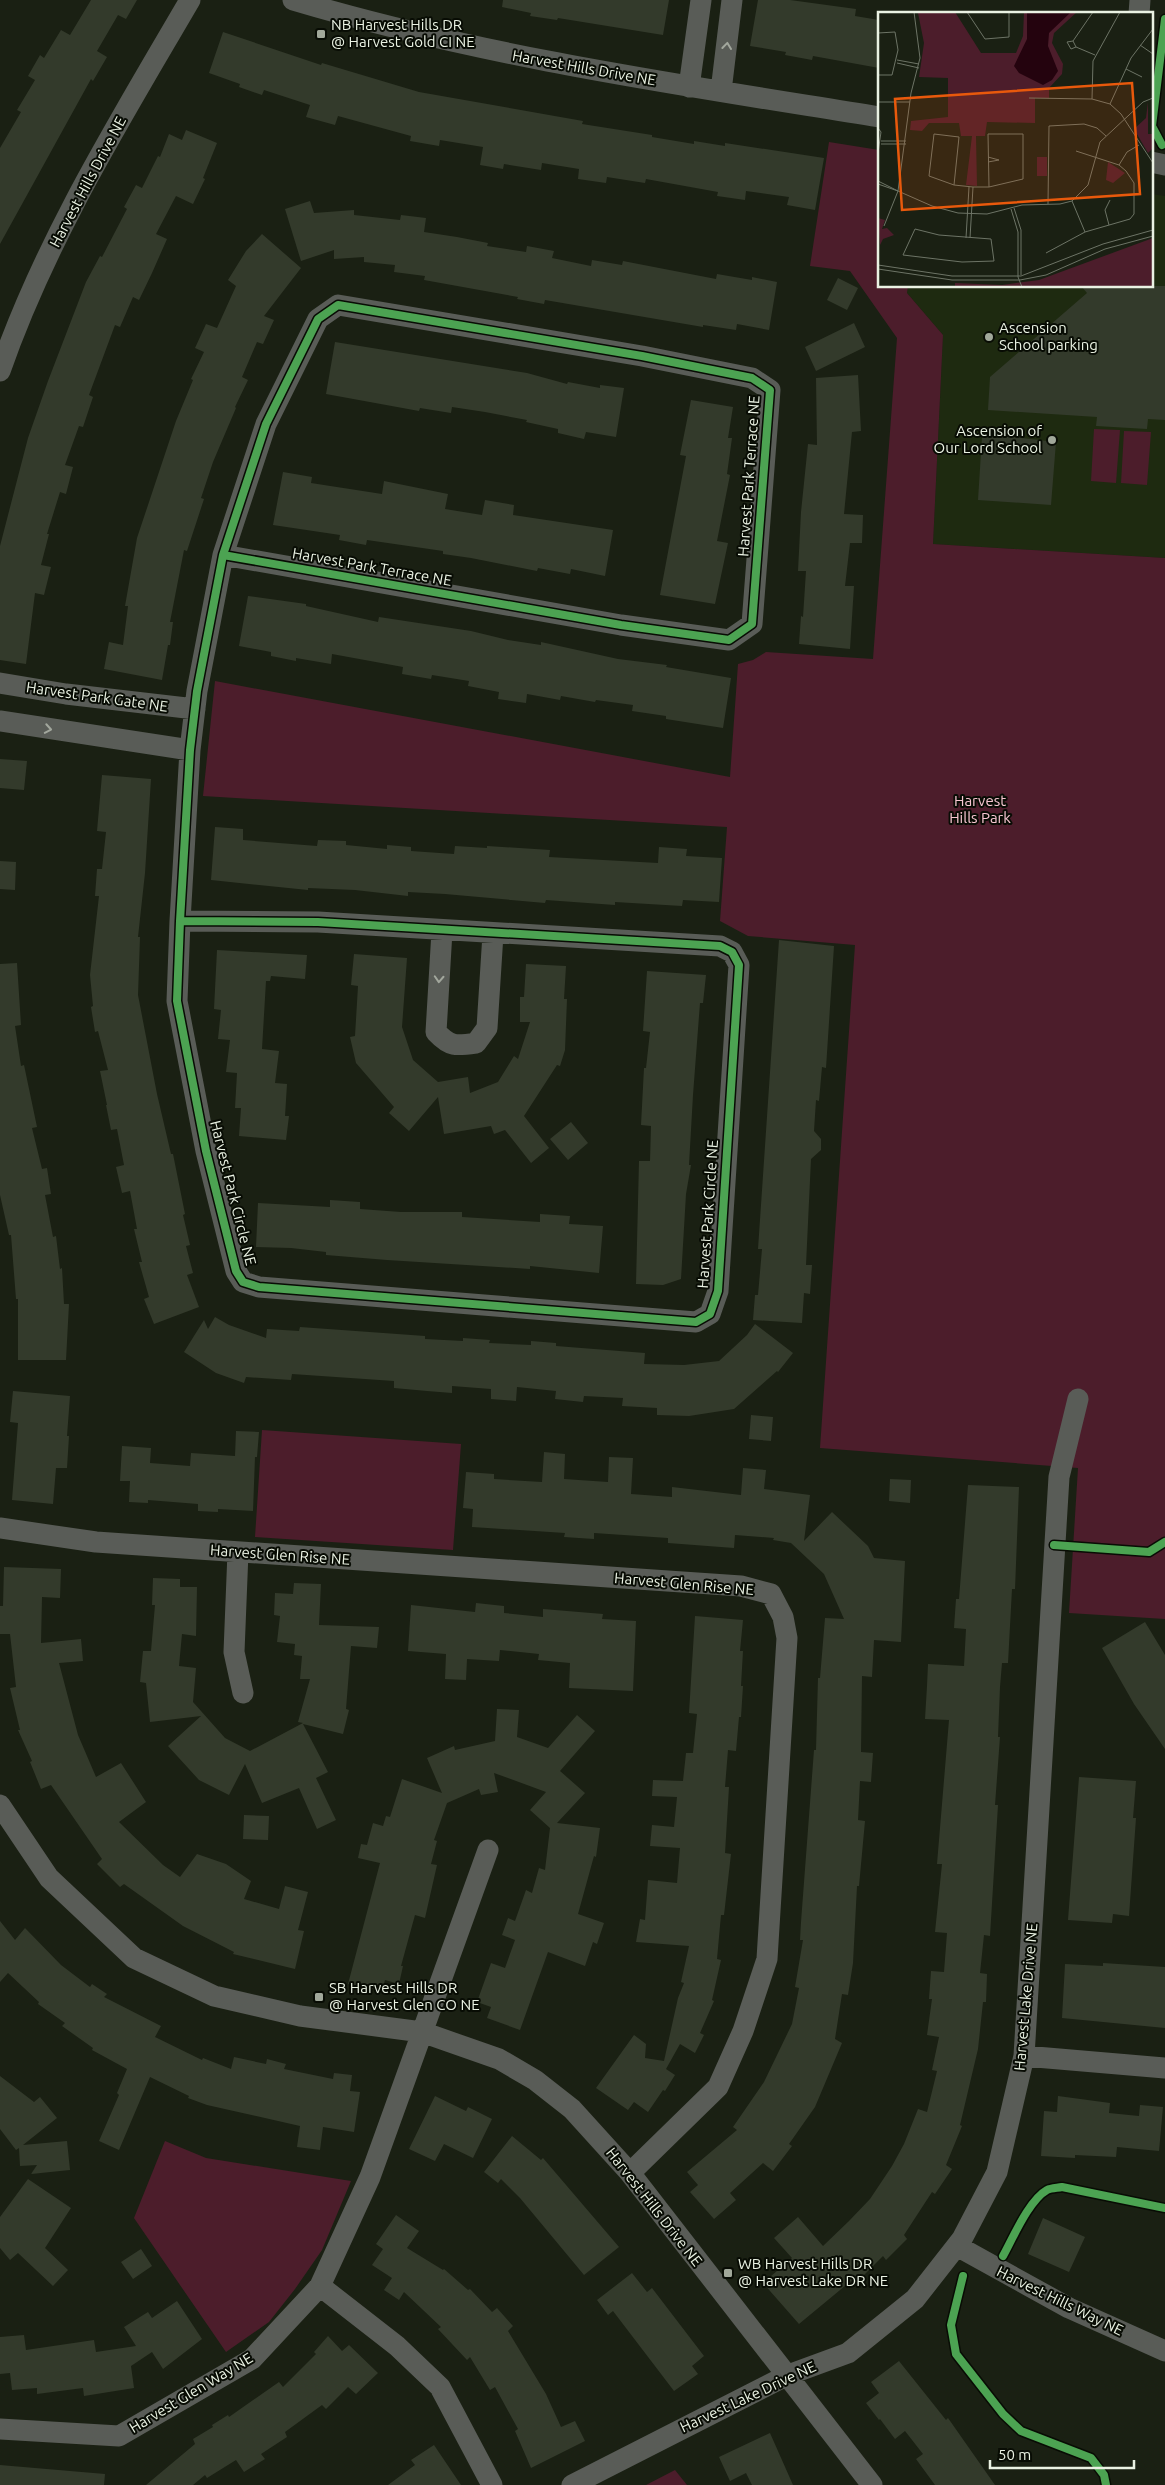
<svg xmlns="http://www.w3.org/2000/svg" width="1165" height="2485" viewBox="0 0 1165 2485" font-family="Ubuntu,sans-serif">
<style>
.built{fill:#1e2a10}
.green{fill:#4c1d2b}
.building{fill:#333a2b}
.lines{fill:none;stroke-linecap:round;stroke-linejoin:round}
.minor{stroke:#595c57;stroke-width:21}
.cycleway-casing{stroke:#080c04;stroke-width:11}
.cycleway{stroke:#4ca352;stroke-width:8}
.oneway{stroke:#a2a79d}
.poi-dot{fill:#a1a89a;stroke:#080c04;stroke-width:2}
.labels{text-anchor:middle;stroke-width:4;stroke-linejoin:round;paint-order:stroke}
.poi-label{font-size:15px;fill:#eaf2e3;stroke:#080c04;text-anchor:start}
.street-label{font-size:15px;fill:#eaf2e3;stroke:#080c04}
.park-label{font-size:15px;fill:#f8c6d2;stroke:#080c04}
.inset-road{fill:none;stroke:#6d7466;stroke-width:1}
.view{fill:#e8590c;fill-opacity:0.15;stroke:#e8590c;stroke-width:2.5}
.inset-edge{fill:none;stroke:#eaf2e3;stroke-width:2.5}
</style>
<rect width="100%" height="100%" fill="#1a2013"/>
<path class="built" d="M1151,194L1165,196V558L933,544L943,335L907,293L908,286H1151Z"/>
<path class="green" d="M829,142L879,150V286H908L907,293L943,335L933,544L1165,558V1619L1069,1613L1078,1468L820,1448L855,945L748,936L720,921L727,827L203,796L215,681L730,777L738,664L753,660L766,652L873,659L897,338L850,271L810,266Z
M1094,429L1120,430L1116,483L1091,481Z
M1124,431L1151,432L1147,485L1121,483Z
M262,1430L461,1444L453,1550L255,1537Z
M165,2141L206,2158L351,2181L322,2250L295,2289L269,2322L226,2352L134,2218Z
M675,2470L687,2485H646Z"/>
<path class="building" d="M91,0H137L126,19L118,15L97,51L107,57L93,81L91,79L0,244V148L21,112L17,110L35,80L28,76L40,55L44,58L61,30L70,35Z
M503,0H669L663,35L558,18L557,20L530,16L531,13L502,7Z
M758,0H790L856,9L855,16L879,20V68L813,56L812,60L785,55L786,52L750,46Z
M223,32L321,65L322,63L419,92L583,121L582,124L652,135V137L694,144V141L725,146V143L824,158L815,210L787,205L789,197L746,191L745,200L717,196L718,192L646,179L645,183L607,177L606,183L578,179L579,169L542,163L541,170L504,164L503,169L480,165L483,147L440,140L439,146L410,141L411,136L338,116L335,125L306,117L310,105L264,90L262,95L239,87L240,84L209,73Z
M186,130L217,143L203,178L205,179L193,204L176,196L156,234L167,239L152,273L139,300L133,297L120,327L115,325L89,395L93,397L83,427L79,426L65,465L73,467L66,494L60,492L47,534H49L41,565L51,567L44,595L35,593L26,664L0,660V546L28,438L48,381L86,282L100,256L102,257L127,209L124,207L136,185L142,188L158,156L160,157L169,134L182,140Z
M310,201L314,213L354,210V215L400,220L401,215L426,218L424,232L457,237L488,243L487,246L526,252L527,246L554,251L552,258L591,266L592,260L622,265L623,261L716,279L717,274L752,280V277L777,282L769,330L737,324L736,330L703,325V327L545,300L544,304L517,299L518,297L424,280L425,276L394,272L395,265L364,262V257L334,259V250L301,261L285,209Z
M262,234L301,268L264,316L274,320L263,344L257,342L242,377L248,380L235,407L236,408L213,462L201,498L204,499L187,551L184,550L170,622H173L170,645H168L162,680L104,669L109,642L123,645L128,606H125L137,538L176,421L193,380L191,379L204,352L195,348L206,324L217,328L236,286L228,280L246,251Z
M838,278L858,288L847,310L827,300Z
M1081,286H1165V420L1148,419L1147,429L1096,426L1097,417L988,410L990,377L1087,293Z
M854,323L865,347L816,371L805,347Z
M335,342L527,373L567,384L568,382L600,388V385L624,388L616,437L586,432L584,439L558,433V429L526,422L527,420L485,412L452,407L451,413L420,408L419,411L326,394Z
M858,375L861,431L852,432L844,514L863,515L862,543H850L845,586H854L850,649L799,644L801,616L803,617L806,571H798L801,512L808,444L817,445L816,378Z
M691,400L733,407L728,438H732L727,474L730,475L717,541L728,543L715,604L660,595L686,456L680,455Z
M987,434L1056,442L1051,505L978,500L982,437H986Z
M283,472L312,477L311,483L382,494L384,481L448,494L445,509L482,515L485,500L514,505L513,515L613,530L605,576L571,569L570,574L538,568L537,571L471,558L443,554V551L367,540L366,545L339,540L340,535L273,525Z
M248,596L306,604V606L378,622L379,617L471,631L508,640L541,645V642L618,659L667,665L666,667L731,678L723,728L666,719V716L632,711L633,705L596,700L595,702L561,696L560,700L527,694L526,703L498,699L499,692L468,686L469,681L432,675L431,679L402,674L403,667L332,654L331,664L296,658V661L271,656V652L239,646Z
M0,759L27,761L24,790L0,788Z
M102,775L151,779L145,873L138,937H140L138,995L157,1094L171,1154H173L185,1214L183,1215L190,1245L186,1246L193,1273L187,1275L199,1307L154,1324L144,1299L149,1297L139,1262H142L134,1229H137L130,1191L122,1193L116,1167L124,1165L117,1129L111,1130L106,1105H107L100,1071L108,1070L98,1031L95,1032L91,1007L93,1006L90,975L99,896H95L97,869H102L106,832L97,831Z
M215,827L243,829V840L317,846L318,840L346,841V845L387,849V845L411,847V851L454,854L455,846L487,848V846L550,850L549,857L658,863L659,847L687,849L686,856L722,858L719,902L683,900L682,906L615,902V905L546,900L545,903L445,894L408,892V896L355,890L308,888V890L211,880Z
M0,861L16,862L15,890L0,889Z
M779,940L834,946L826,1068L822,1067L819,1101L816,1100L814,1131L821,1139V1150L811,1159L806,1265H812L810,1294L804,1293L802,1323L753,1320L755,1295H758L762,1249H758Z
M217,950L307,955L305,979L271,976L270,981H266L262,1049L279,1051L275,1083L287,1084L285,1116H289L286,1140L239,1136L241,1108H235L237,1073L226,1072L230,1040L218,1039L221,1010L214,1009Z
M354,954L407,958L402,1027L413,1060L438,1082L468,1077L470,1093L498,1082L514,1056L518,1059L530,1022H520V997H524L526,964L566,966L564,999H567L565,1050L560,1066L557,1065L524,1116L549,1148L531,1163L505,1130L494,1134L491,1126L444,1134L438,1097L409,1131L389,1113L394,1107L356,1063L350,1037L355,1036L358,986L351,985Z
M17,963L21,1025L15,1026L21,1066L24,1065L37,1127L32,1128L42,1169L47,1168L51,1194L45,1195L53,1237L56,1236L60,1269L62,1268L64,1304H69L66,1360H18V1299H16L11,1235H9L0,1195V964Z
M647,971L706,975L703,1003H700L693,1095L689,1165H691L686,1194L681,1279L663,1285L636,1284L639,1161H650L651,1126L641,1125L644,1068H646L650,1032L643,1031Z
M571,1122L588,1143L568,1160L550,1139Z
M330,1200L360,1202V1209L401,1212H462V1217L540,1222V1214L570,1216L569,1224L603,1226L599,1273L530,1266V1269L387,1260L326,1255V1252L291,1248L256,1247L258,1203L330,1207Z
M215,1317L229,1325L266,1338L267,1329L299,1331L300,1327L425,1336V1339L463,1341V1338L490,1340L489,1343L531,1345V1341L556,1343V1346L645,1353L644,1364L684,1365L719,1361L747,1335L755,1324L793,1353L778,1372L777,1371L734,1409L689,1416L657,1415V1408L622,1406L623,1398L584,1396L583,1402L555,1399L556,1391L517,1387L516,1401L491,1399V1389L452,1386V1393L427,1391L394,1388V1381L292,1374L291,1380L246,1377L244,1383L216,1373L184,1352L204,1320L208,1329Z
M13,1391L70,1396L67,1436H69L67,1468H56L53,1504L12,1500L18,1423L10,1422Z
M751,1415L773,1417L771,1441L749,1439Z
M236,1431L259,1432L257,1457H255L253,1511L218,1509V1512L198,1511V1504L148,1500V1503L129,1502L130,1481H120L122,1446L151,1448L150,1463L190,1466L191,1453L235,1456Z
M544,1452L565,1454L564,1479L608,1482L609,1457L633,1458L631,1494L672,1497V1487L741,1495L743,1468L766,1470L764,1489L810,1495L804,1541L832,1512L868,1546L874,1558L905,1561L901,1642L874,1640L872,1677L862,1676L861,1752L873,1753L871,1782L860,1781L858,1820L865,1821L859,1886H857L853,1963L848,1995L842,1994L835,2039L842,2043L815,2107L789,2144L792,2146L773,2171L763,2163L730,2193L736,2200L714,2219L690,2192L698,2185L687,2172L737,2130L733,2127L764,2082L792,2024L799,1988L795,1987L803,1940H800L801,1922L814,1750H816L818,1678H820L825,1618L844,1619L824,1574L791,1543L773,1540L774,1538L735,1535L734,1548L668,1543V1538L594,1533V1539L564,1537L565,1533L472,1527L473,1509L463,1508L466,1472L494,1474V1479L542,1482Z
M890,1479L911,1480L910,1503L889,1501Z
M968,1485L1019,1487L1015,1589H1012L1008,1663H1002L1000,1687L998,1737H1000L995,1805H998L990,1936L984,1935L980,1973L987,1974L986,2002H983L978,2049L960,2125L962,2126L946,2165L952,2169L935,2194L932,2192L904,2235L907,2239L886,2260L883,2256L860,2279L857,2276L799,2324L763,2283L792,2258L774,2238L798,2217L823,2246L849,2221L870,2199L892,2166L904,2144L918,2109L927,2112L937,2071L932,2070L939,2037L927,2035L932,1999H929L931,1971L944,1972L947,1933L935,1932L942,1864H937L949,1720L925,1719L927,1686L928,1664L964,1666L966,1629L954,1628L956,1599H959Z
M4,1567L61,1569L60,1598L42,1597L41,1643L81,1639L83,1661L59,1663L78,1735L96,1777L121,1763L146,1802L119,1822L163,1865L180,1877L197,1854L226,1864L251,1881L244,1899L279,1909L285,1886L308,1892L298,1930L304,1931L295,1969L233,1954L234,1952L183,1926L124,1884L120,1887L97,1864L102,1859L51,1785L41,1789L30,1762L32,1761L18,1730H20L10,1688L16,1687L10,1634H0V1606H3Z
M153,1578L180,1579V1587H197L196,1636L182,1634L179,1666L196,1668L193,1702L225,1738L250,1751L303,1723L298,1722L310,1679H300L302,1656L294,1655L295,1644L277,1642L280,1616L274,1615L275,1593L293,1594L294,1583L321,1584L319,1625L379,1627L377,1648L351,1646L346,1709L349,1710L343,1734L303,1724L328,1772L316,1778L336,1820L317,1829L299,1788L262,1803L245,1764L229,1795L199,1780L168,1746L201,1716L150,1722L146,1683L140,1682L143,1651H151L155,1605H152Z
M476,1603L504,1606V1613L543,1617V1609L603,1614L602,1619L636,1621L633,1691L569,1688L570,1663L538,1660L539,1654L500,1650L499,1661L467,1659L466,1680L445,1679L446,1654L408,1651L411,1605L475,1612Z
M695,1616L743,1620L740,1651H743L741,1686H743L741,1717H739L736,1751L728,1750L725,1787H729L725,1853L731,1854L724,1915H721L717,1959L721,1960L712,2000L714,2001L700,2033L704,2035L695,2053L680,2044L666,2069L675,2075L665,2091L663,2090L648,2112L634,2102L628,2110L596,2088L634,2035L646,2044L645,2058L664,2061L678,1998L684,1983L681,1982L689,1946L636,1942L640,1919L645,1920L648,1880L677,1883L680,1848L650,1846L652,1825L674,1827L677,1797L652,1796L653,1780L683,1781L686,1753H693L697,1714L689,1713Z
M1145,1622L1165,1655V1749L1134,1704L1102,1648Z
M497,1709L519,1710L517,1737L548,1748L577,1715L595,1731L560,1771L585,1793L557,1823L600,1828L596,1857L594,1856L578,1914L604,1923L597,1944L593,1942L585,1966L548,1952L520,2030L487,2018L491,2007L477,2002L491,1963L505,1968L515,1940L502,1935L508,1918L515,1921L526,1890L532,1893L539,1868L545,1870L550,1828L530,1810L546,1792L494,1773L498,1792L481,1795L479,1789L447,1803L434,1840L437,1841L431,1864L437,1865L425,1918L415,1915L401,1966H403L399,1984L385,1980L382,1991L348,1984L380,1863L358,1858L361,1844L367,1845L373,1823L383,1826L386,1816L390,1817L402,1779L442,1793L427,1758L454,1746L455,1750L495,1741Z
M1079,1777L1136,1781L1133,1818H1136L1129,1916L1113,1914L1112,1923L1068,1920Z
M244,1815L269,1816L268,1840L243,1839Z
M0,1921L15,1940L25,1928L61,1965L90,1987L92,1984L107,1994L104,1997L161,2026L155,2037L202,2060L203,2058L231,2069L234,2057L266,2064L267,2059L286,2064L284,2069L333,2079L334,2073L352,2075L350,2091L360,2092L354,2132L323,2127L320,2150L297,2147L300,2126L207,2105L188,2098L189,2096L150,2077L119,2150L99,2141L119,2095L117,2093L127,2069L92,2050L93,2048L62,2026L65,2023L38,2004L39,2002L8,1973L0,1982Z
M1103,1963L1165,1967V2028L1062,2018L1065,1964L1103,1966Z
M0,2076L34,2102L40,2097L57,2118L23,2145L67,2141L70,2170L31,2174L37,2165L20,2166L19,2148L16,2150L0,2129Z
M435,2096L466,2111L468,2107L492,2119L473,2158L444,2144L435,2161L409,2149Z
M1058,2096L1110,2103L1109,2113L1139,2116L1140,2105L1163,2107L1159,2151L1117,2147L1116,2157L1075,2155V2158L1041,2156L1044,2111L1057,2112Z
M512,2136L541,2160L543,2158L619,2247L584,2275L520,2198L501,2179L498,2183L484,2172Z
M28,2179L71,2208L45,2248L68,2270L53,2286L18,2253L10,2260L0,2248V2217Z
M396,2215L419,2231L407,2248L443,2270L444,2269L468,2290L470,2289L492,2312L497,2308L513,2326L508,2331L546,2394L561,2427L575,2421L585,2441L531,2468L515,2431L518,2429L495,2387L490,2390L470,2357L467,2360L438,2329L441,2327L404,2292L399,2300L384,2290L392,2278L372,2265L383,2249L376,2244Z
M1043,2218L1085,2237L1069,2272L1028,2254Z
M141,2249L152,2266L133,2279L121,2262Z
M632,2273L647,2292L652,2288L704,2356L692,2366L698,2374L674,2391L613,2311L608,2315L597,2300Z
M177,2301L202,2339L163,2369L152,2352L131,2366L134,2388L84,2396L83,2388L37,2394V2388L12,2390L10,2373L0,2374V2337L24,2335L26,2350L94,2340L96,2352L136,2346L124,2327L148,2312L152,2318Z
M328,2336L342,2351L349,2345L378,2373L356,2394L348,2387L326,2409L322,2405L285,2432L287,2437L261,2454L265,2459L244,2472L236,2460L207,2478L205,2475L193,2485H146L195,2444L193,2439L213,2427L212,2425L228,2415L229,2417L279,2382L283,2387L316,2354L314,2352Z
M899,2361L946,2420L948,2418L995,2485H935L916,2459L923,2454L905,2431L895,2439L880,2419L879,2420L866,2403L879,2393L871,2382Z
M770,2433L793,2485H752L746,2473L730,2481L719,2457Z
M434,2445L461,2485H388L415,2465L411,2460Z
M0,2465L105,2474L104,2485H0Z"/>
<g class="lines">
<path class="minor" d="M293,0C484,57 682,85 879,117
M1139,14L1140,0
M689,87L701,0
M721,91L732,0
M1151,162L1165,165
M0,371C46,239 120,120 190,0
M0,683L66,694L195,709
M0,721L190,750
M180,921L177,1001L206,1151L236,1271L243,1282L259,1287L696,1322L710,1314L718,1291L739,965L732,952L720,946L318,922L180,921L190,750L197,691L223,555L621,625L729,640L752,624L770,390L752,378L642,356L338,305L318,319L266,424L223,555
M442,931L436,1032C450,1047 456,1046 476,1043L487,1028L493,934
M0,1528L96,1542L741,1586L771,1594L783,1617L787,1638L767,1959L743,2031L718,2087L630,2173
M238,1552L234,1652L243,1693
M0,1805L49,1878L134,1958L214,1996L300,2016L422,2032L499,2059L535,2080L572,2109L630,2173L872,2485
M1024,2056L1165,2068
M957,2246L1069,2308L1165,2351
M320,2286L397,2346L440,2387L492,2485
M0,2429L119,2436L252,2359L320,2286L370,2177L488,1850
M572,2485L788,2375L848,2353L915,2299L962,2239L997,2172L1024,2056L1059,1477L1078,1399"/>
<g class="cycleway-casing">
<path id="cycleway" d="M1162,145L1152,126L1165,19
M180,921L177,1001L206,1151L236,1271L243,1282L259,1287L696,1322L710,1314L718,1291L739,965L732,952L720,946L318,922L180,921L190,750L197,691L223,555L621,625L729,640L752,624L770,390L752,378L642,356L338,305L318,319L266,424L223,555
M1054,1545L1149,1552L1165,1542
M1003,2256C1013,2238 1029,2200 1047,2190C1051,2188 1057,2188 1062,2187L1165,2208
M963,2276L951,2325L956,2354L1003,2414L1021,2431L1091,2458L1104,2475L1106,2485"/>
</g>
<use href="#cycleway" class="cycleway"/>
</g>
<defs><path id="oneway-chevron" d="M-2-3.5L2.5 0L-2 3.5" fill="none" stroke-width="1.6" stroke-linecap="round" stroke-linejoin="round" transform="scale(1.25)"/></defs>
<g class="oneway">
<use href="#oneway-chevron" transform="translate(727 46) rotate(-83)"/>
<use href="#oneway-chevron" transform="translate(48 729) rotate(10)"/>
<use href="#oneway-chevron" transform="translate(439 979) rotate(93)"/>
</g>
<g class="poi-dot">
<rect x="316" y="29" width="10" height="10" rx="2.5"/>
<circle cx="989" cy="337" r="5"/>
<circle cx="1052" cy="440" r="5"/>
<rect x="314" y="1992" width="10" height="10" rx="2.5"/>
<rect x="723" y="2268" width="10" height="10" rx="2.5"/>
</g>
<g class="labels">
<g class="poi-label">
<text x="331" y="30">NB Harvest Hills DR<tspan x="331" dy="17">@ Harvest Gold CI NE</tspan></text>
<text x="999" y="333">Ascension<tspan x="999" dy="17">School parking</tspan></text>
<text x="1042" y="436" text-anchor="end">Ascension of<tspan x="1042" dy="17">Our Lord School</tspan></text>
<text x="329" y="1993">SB Harvest Hills DR<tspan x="329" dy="17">@ Harvest Glen CO NE</tspan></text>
<text x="738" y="2269">WB Harvest Hills DR<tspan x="738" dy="17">@ Harvest Lake DR NE</tspan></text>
</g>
<g class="street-label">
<text transform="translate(584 68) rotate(10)" y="5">Harvest Hills Drive NE</text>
<text transform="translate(88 182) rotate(-62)" y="5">Harvest Hills Drive NE</text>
<text transform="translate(749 476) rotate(-86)" y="5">Harvest Park Terrace NE</text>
<text transform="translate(372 567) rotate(10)" y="5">Harvest Park Terrace NE</text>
<text transform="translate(97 697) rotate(8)" y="5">Harvest Park Gate NE</text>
<text transform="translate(233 1193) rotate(76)" y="5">Harvest Park Circle NE</text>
<text transform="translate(708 1214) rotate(-86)" y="5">Harvest Park Circle NE</text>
<text transform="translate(280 1555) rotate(4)" y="5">Harvest Glen Rise NE</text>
<text transform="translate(684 1584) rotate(5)" y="5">Harvest Glen Rise NE</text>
<text transform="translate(1026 1997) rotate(-85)" y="5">Harvest Lake Drive NE</text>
<text transform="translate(654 2207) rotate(52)" y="5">Harvest Hills Drive NE</text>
<text transform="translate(1060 2301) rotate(26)" y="5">Harvest Hills Way NE</text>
<text transform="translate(191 2393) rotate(-31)" y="5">Harvest Glen Way NE</text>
<text transform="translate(748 2397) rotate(-25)" y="5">Harvest Lake Drive NE</text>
</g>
<g class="park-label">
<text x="980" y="806">Harvest<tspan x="980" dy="17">Hills Park</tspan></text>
</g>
</g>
<g transform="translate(878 12)">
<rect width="275" height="275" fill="#1a2013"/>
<path d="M77,0L103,41H138L145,24L146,0H199L176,21L174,31L185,52L184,62L171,76V86H157V111L109,110L107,124H98L99,174L88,173L94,124H83L81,111H51L44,119L32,118L33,109L70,105V66L41,65L46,31L40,1ZM270,90V122H275V136L270,141L256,117L268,106ZM159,145H169V164H159ZM230,150L247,161L235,171L228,168ZM0,206L7,208L4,217L9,216L16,223L5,227L2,233ZM275,226V275H77V271L124,273L161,268Z" fill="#4c1d2b"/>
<path d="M149,0H193L171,21L170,34L180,59L174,68L165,73L141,61L136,54L149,27Z" fill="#24030e"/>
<path class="inset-road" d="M36,0L42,46L33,81L20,179L54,194L80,201L109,202L144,193L182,192L194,189L210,173L222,130L265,90L275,86M89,0L107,27L131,25V0M215,0L195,29L198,35L217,43M0,21L17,20L20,38L14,63H0M195,29L189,30L193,37L198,35M262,33L275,42M19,48L41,52M19,51L41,56M248,57L264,65M151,86L214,87L232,92L243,102L275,151M214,87L215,49L242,0M0,90H32M232,92L253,46L275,17M0,116L3,120L0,141M3,129H28M3,132H28M110,145L121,148L110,150M241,153L249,140L261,133M0,169L20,179M0,172L20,179M76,173L51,164L56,122L81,125L76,173L95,175H111L110,122H145V167L111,175M194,189L207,220L252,207L256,202V171L248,159L241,153L198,139M170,192L171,114L206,112L219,116L228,124M136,196L143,218V263M133,197L140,220V265L144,275M231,213L227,198L232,188M6,214L20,179M37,217L61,223L113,227L116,249L84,250L25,243ZM88,226L91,175M92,226L95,175M168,241L207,220M0,253L74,264H143L225,232L275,218M0,257L74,268H142L168,263L227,237L275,224"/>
<path class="view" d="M254,71L262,182L24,198L17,87Z"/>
<rect width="275" height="275" class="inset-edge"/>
</g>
<path d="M990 2460v8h144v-8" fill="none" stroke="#eaf2e3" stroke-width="2.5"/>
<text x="998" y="2460" font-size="15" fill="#eaf2e3" stroke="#080c04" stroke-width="4" paint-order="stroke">50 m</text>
</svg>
